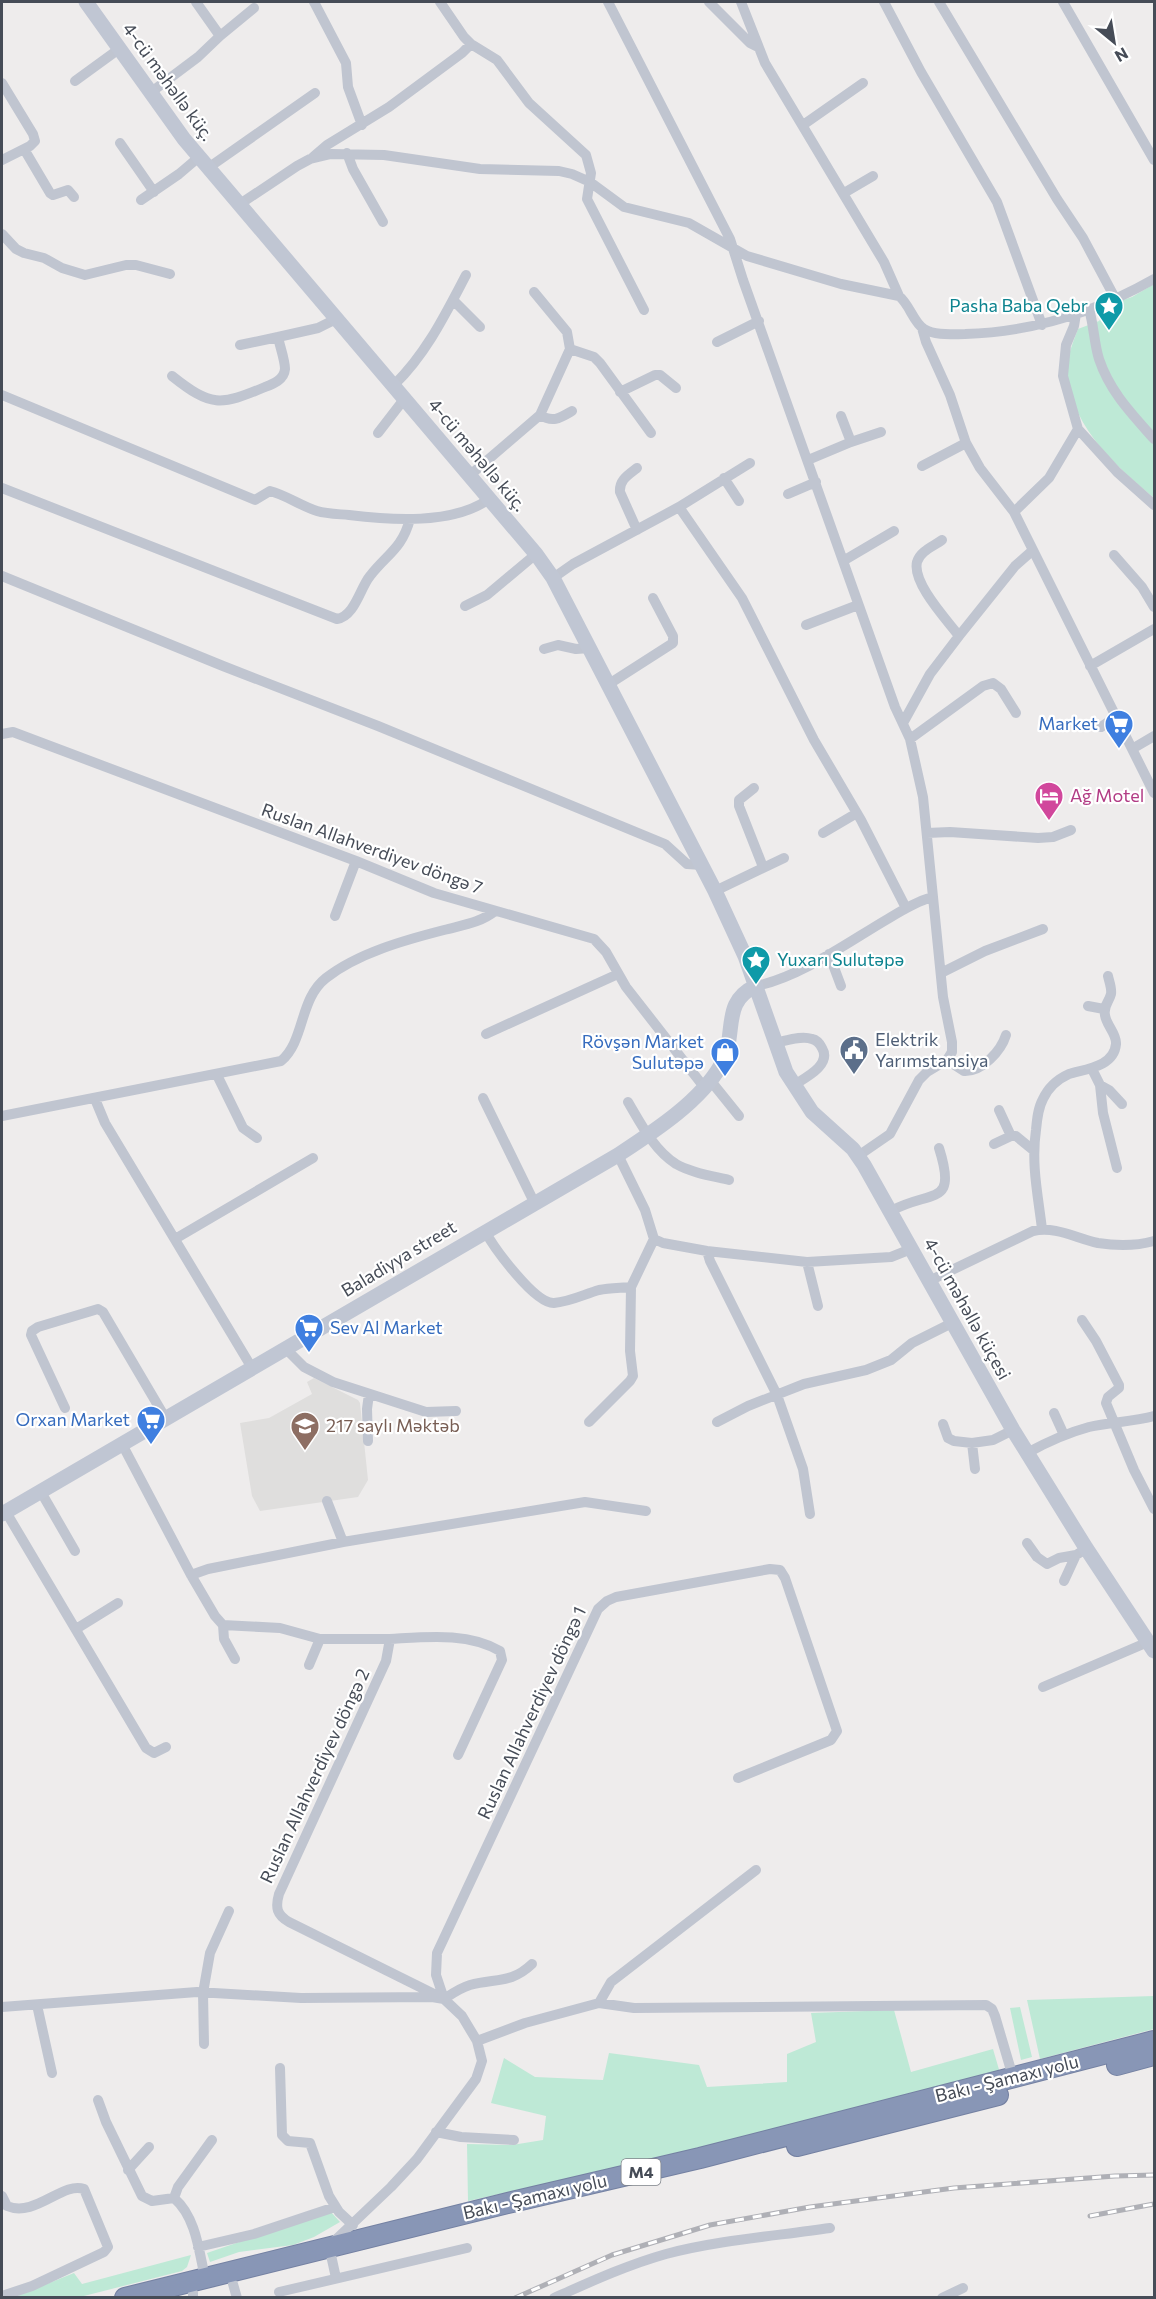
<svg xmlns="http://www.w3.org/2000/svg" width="1156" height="2299" viewBox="0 0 1156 2299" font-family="Commissioner,sans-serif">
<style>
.education{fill:#dfdedd}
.green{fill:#bee9d6}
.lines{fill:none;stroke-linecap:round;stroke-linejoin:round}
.highway-casing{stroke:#7481a2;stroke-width:22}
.street{stroke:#c0c5d0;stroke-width:10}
.secondary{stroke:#c0c6d3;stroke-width:15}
.highway{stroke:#8896b6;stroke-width:20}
.rail-casing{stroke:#afb0b6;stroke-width:5}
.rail{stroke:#fff;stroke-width:3;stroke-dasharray:9;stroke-linecap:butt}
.labels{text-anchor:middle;stroke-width:4.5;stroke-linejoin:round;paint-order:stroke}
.shield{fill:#fff;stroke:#7e8289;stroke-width:1.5}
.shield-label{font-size:16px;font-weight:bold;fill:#464c57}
.street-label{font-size:18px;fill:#464c57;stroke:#fff}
.culture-label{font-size:18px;fill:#0d838f;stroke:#fff;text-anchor:end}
.shop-label{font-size:18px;fill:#366cbe;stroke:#fff;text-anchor:end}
.hotel-label{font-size:18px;fill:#b23c85;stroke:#fff;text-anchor:start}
.service-label{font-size:18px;fill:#4e5e75;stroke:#fff;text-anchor:start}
.education-label{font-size:18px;fill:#785e54;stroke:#fff;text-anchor:start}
</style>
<rect width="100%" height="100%" fill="#eeecec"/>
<path class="education" d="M314,1378L358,1400L360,1403L368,1480L358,1497L260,1511L252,1496L240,1423L269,1418L312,1394L307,1382Z"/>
<path class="green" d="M1154,284V498C1117,467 1075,430 1067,378C1065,361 1072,345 1078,329L1099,321L1111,304L1132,297Z
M1154,1996V2029L1040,2059L1027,2000Z
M1020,2007L1032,2057L1021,2060L1010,2008Z
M894,2010L911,2072L993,2049L1000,2073L715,2146L468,2201L467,2144L512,2145L543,2140L546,2116L491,2103L504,2058L535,2077L603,2080L609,2053L699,2065L707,2087L787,2082V2054L816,2042L811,2013Z
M330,2211L340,2222L314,2237L293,2245L239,2252L210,2262L207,2253Z
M191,2255L187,2267L182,2271L80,2297L12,2298L74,2273L82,2284Z"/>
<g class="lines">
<g class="highway-casing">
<path id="highway" d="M1117,2065L1154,2055
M797,2146L998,2095
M125,2298L512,2202L700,2158L1154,2041"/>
</g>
<path class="street" d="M314,2L346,63L348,87L362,125
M440,2L464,37L471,44L497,60L529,103L586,155L591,173L587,199L644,310
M608,2L730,239L743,280L895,707L910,739L923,797L943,997L952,1042V1052L947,1060L927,1072L919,1080L890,1134L858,1156
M709,2L750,43L758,47
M741,2L765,63L884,262L899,296
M884,2L921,72L997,202L1042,325
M939,2L1057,199L1083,238L1115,298
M1063,2L1154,160
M220,36L254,8
M75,81L119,49
M2,83L33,134L35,141L30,146L2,160
M150,93L198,57L220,36L196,2
M803,125L863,83
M120,143L154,192
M24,149L50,193L53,195L68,190L74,197
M347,153L353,169L383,222
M313,157L327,145L389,107L462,53L471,44
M208,168L315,93
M844,193L873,176
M141,200L179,174L199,157
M240,204L297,166L310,159L331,154L384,155L480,169L559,171L572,174L590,182L624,207L689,223L747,256L841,284L899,296C910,305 913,322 924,329C936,336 952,334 965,334C1032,332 1096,312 1154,279
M2,234L16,249L24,253L44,258L62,268L85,275L126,265H136L170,274
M453,300L480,327
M1089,309C1094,326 1094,343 1099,359C1110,392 1132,414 1154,439
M1076,314L1074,326L1066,345L1063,376L1078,429L1117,472L1154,505
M922,328L926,342L950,395L966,443L980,468L1014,512L1154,793
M717,342L759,321
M240,345L278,337
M570,349L594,357L600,363L651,433
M172,376C211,407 220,406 265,387C273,384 284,380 285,369C285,360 280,347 278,337L318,328L336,319
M394,385C426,354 445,315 466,275
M620,392L655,375H660L676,388
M2,395L255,500L270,491C286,495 301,506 317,511C327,514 338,514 349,515C390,520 453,525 489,499
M540,415C553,423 560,418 572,411
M841,416L851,442
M378,433L405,398
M808,460L851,442L881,432
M922,466L966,443
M637,468C628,475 619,480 620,492L637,530
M469,476L540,415L570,349L567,332L534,292
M724,478L739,501
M2,488L337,619C355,616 360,588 370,576C387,554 402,549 410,519
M788,494L816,482
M679,507L742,598L814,740L861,820L906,908
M1014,512L1049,478L1078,429
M942,540C934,546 920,551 917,562C912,583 947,620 959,636
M1114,555L1142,587L1154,607
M843,561L894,531
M2,576L223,666L378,726L665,844L687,864L702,865
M553,578L573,564L679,507L750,463
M465,606L487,595L536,554
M806,625L858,605
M544,649L558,645L576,649L590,648
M1090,666L1154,629
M609,684L673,643V636L653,598
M903,723L930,674L959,636L1015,566L1032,551
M1101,727L1116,717
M2,734L13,732L356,861L434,893L594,939L606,952L626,987L704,1087
M910,739L983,686L993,683L1001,689L1016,713
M1132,749L1154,736
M754,788L739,800V806L763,867
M823,833L857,813
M927,833L950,832L1038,838L1053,837L1071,830
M715,891L784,858
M335,916L356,861
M829,954L841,986
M941,973L985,951L1043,929
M756,986C800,977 847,943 886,920C901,911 915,902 932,897
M1088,1006L1104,1009
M486,1034L618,974
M775,1043C786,1041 801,1035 812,1039C817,1040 820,1044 822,1048C832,1065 805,1078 794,1085
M947,1060L964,1071C982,1072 1001,1051 1006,1035
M1092,1069L1100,1085L1103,1113L1117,1168
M217,1075L243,1128L257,1138
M710,1080L739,1116
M1100,1085L1109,1090L1122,1104
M483,1098L534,1202
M95,1099L105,1123L252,1368
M628,1102C641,1124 654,1150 676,1164C692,1173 712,1176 729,1180
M999,1110L1011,1136
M2,1116L281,1061C305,1041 299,999 326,978C358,953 405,940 444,930C462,925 480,923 495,911
M994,1144L1011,1136H1016L1033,1150
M618,1155L645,1210L654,1239L663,1243L707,1251L807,1262L891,1257L911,1249
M891,1211C931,1189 958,1208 939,1148
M1042,1229C1038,1195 1031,1164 1036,1130C1037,1119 1038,1108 1043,1099C1048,1088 1058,1079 1069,1074C1085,1069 1114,1067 1116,1044C1117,1034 1106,1025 1105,1015C1103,1006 1109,1002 1111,994C1112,988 1109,981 1108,976
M485,1231C494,1248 535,1304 554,1303C569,1302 585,1294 599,1290C609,1288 621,1288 631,1287
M175,1239L313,1158
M707,1251L710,1261L777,1395L803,1469L810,1514
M807,1262L818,1306
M929,1281L1033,1231C1056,1226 1075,1238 1098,1243C1117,1246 1136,1246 1154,1241
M1082,1320L1096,1341L1119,1385V1388L1108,1397L1106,1403L1134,1470L1154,1509
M286,1349L304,1367L333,1382L426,1412L456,1411
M65,1408L31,1335L32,1331L38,1327L98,1309L103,1312L166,1419
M1054,1413L1064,1435
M589,1422L630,1381L633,1376L630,1351L631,1287L654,1239
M717,1422L748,1406L804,1384L866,1370L891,1360L912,1343L952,1323
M943,1424L948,1438L954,1441L972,1443L993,1440L1013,1430
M368,1441L367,1409L369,1394
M972,1443L975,1469
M122,1444L191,1575L215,1616L223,1625L280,1628L320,1639H390L386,1661L279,1894C275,1908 277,1915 289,1922L444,1999L462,2016L477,2041L482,2061L476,2079L417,2159L391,2187L329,2246L336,2278
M1027,1453C1047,1442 1067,1433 1089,1427C1110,1422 1133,1422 1154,1416
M41,1492L75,1551
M327,1501L343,1542
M6,1512L146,1748L154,1753L166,1747
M1027,1543L1037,1557L1047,1564L1059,1558L1076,1555
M191,1575L208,1569L343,1542L585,1502L646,1511
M1064,1581L1076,1555L1081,1552
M223,1625L224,1639L235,1659
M76,1629L118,1603
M390,1639C426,1637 468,1632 500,1651L502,1660L458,1755
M309,1665L320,1639
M1043,1687L1148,1642
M444,1999L436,1975L437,1953L598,1609L607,1601L616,1597L770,1569L780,1570L785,1578L837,1731L831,1740L738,1778
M599,2003L611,1982L756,1870
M37,2005L52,2073
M2,2007L197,1992L301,1998L432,1997L444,1999C453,1993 460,1988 470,1985C496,1978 511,1984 532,1964
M477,2041L525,2023L599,2003L634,2008L986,2005L992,2009L995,2016L1013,2077
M204,2044L203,1993L210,1953L229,1911
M280,2068L282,2135L288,2141L310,2143L329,2196L339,2212L353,2225
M98,2100L106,2122L142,2196L152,2201L174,2198
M436,2132L461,2137L514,2140
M128,2170L149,2147
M2,2196L7,2206C35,2218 63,2181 84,2189L108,2247L104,2252L32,2286L2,2296
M198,2247L254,2234L335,2207
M205,2278C199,2251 196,2217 174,2198L178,2187L212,2140
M233,2284L237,2298
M279,2292L467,2248
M193,2293V2298
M554,2298C590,2282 627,2265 666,2254C719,2240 776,2236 830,2228
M942,2298L963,2288"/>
<path class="secondary" d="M86,2L184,139L536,554L553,578L715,891L745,956L786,1072L812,1112L853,1149L864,1165L1013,1430L1086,1548L1154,1651
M2,1514L618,1155C653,1132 700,1102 721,1065C738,1035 720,1002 756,986"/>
<use href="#highway" class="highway"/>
<g class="rail-casing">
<path id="rail" d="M1090,2216L1154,2204
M515,2298L612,2255L710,2225L810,2207L954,2188L1115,2176L1154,2175"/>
</g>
<use href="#rail" class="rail"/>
</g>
<defs>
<g id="sight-pin" transform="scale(1.5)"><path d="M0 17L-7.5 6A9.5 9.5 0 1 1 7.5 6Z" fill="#0f9aa8" stroke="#fff"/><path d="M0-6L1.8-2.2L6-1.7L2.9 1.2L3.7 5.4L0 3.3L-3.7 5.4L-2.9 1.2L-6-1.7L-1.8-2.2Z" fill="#fff"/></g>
<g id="supermarket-pin" transform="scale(1.5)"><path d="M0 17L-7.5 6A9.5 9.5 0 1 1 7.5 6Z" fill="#3f7fe0" stroke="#fff"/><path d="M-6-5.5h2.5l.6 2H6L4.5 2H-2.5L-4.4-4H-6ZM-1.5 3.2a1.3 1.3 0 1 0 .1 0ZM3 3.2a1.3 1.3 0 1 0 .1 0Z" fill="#fff"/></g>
<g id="hotel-pin" transform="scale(1.5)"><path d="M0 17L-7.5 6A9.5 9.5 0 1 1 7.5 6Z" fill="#d1479c" stroke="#fff"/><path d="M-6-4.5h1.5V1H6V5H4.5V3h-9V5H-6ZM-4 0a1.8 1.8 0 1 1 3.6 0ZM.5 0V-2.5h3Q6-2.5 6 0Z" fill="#fff"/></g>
<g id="civic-pin" transform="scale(1.5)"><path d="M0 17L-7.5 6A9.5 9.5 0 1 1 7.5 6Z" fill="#5c6f8a" stroke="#fff"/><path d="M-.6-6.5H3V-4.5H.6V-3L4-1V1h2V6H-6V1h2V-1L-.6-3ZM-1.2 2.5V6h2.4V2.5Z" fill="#fff"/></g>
<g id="shop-pin" transform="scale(1.5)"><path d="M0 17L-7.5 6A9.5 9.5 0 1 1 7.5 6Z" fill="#3f7fe0" stroke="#fff"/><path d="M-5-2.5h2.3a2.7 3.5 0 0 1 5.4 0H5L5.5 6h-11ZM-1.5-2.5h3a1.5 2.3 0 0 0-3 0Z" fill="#fff"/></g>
<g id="school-pin" transform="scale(1.5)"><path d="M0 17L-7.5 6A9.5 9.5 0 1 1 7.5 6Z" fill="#8d6e63" stroke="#fff"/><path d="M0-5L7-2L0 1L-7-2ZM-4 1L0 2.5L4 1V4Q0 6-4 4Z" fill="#fff"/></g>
</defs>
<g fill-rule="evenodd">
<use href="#sight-pin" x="1109" y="306"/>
<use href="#supermarket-pin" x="1119" y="724"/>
<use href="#hotel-pin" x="1049" y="796"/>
<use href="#sight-pin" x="756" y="960"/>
<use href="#civic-pin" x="854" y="1050"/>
<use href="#shop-pin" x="725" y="1052"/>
<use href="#supermarket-pin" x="309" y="1328"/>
<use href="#supermarket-pin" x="151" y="1420"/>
<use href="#school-pin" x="305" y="1426"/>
</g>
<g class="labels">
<rect class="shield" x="621.5" y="2159" width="39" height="26" rx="4.5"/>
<g class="shield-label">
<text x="641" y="2178">M4</text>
</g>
<g class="street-label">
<text transform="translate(168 82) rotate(54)" y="6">4-cü məhəllə küç.</text>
<text transform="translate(477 455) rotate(50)" y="6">4-cü məhəllə küç.</text>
<text transform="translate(372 849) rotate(20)" y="6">Ruslan Allahverdiyev döngə 7</text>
<text transform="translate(399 1259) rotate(-31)" y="6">Baladiyya street</text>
<text transform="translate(967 1309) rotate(61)" y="6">4-cü məhəllə küçesi</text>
<text transform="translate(532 1713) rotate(-65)" y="6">Ruslan Allahverdiyev döngə 1</text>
<text transform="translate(315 1776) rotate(-65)" y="6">Ruslan Allahverdiyev döngə 2</text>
<text transform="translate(1007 2079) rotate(-14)" y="6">Bakı - Şamaxı yolu</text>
<text transform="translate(535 2197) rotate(-13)" y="6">Bakı - Şamaxı yolu</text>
</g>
<g class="culture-label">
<text x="1088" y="312">Pasha Baba Qebr</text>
<text x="777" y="966" text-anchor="start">Yuxarı Sulutəpə</text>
</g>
<g class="shop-label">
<text x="1098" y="730">Market</text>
<text x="704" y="1048">Rövşən Market<tspan x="704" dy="21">Sulutəpə</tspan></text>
<text x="330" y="1334" text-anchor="start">Sev Al Market</text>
<text x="130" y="1426">Orxan Market</text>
</g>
<g class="hotel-label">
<text x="1070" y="802">Ağ Motel</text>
</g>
<g class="service-label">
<text x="875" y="1046">Elektrik<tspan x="875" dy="21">Yarımstansiya</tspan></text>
</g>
<g class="education-label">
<text x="326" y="1432">217 saylı Məktəb</text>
</g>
</g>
<rect width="1156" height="2299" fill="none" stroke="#464c57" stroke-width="6"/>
<g transform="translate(1114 42) rotate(150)" stroke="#ffffff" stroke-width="4.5" paint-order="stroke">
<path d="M0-4.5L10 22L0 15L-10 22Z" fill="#464c57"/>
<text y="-9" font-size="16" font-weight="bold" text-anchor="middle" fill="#464c57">N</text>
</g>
</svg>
